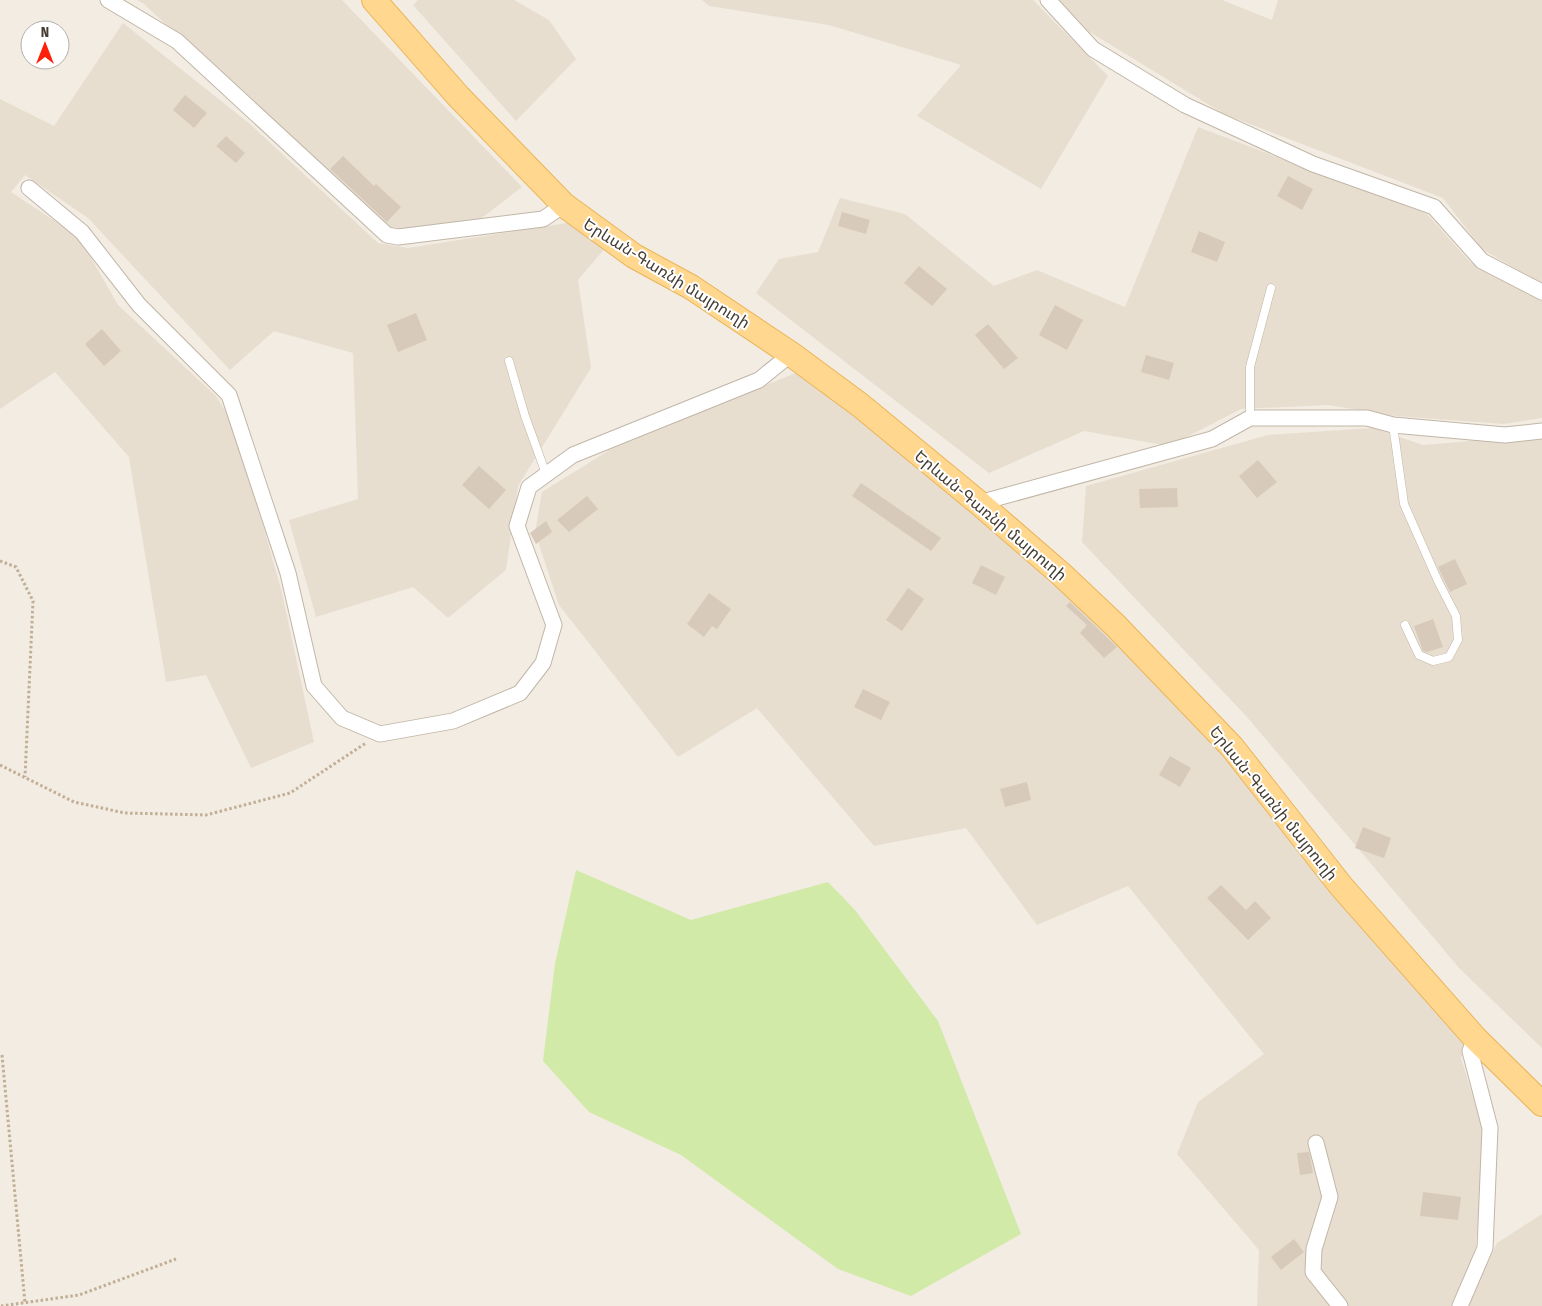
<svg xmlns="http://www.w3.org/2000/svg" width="1542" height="1306" viewBox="0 0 1542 1306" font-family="'Fira Sans Condensed','Noto Sans Armenian',sans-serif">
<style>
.residential{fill:#e7ded0}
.green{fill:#d1eaa7}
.building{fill:#d8caba}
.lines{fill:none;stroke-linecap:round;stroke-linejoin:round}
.lane-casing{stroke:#c1b6a7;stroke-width:9}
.street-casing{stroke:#c1b6a7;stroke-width:17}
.primary-casing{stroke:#ebb458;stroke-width:26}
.path{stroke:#c1ae95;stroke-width:3;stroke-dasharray:2.5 2.5;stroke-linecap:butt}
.lane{stroke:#fff;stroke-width:8}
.street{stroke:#fff;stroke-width:15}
.primary{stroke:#ffd78e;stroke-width:24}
.labels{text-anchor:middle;stroke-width:4;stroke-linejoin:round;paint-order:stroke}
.street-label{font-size:16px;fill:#443c32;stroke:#fff}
</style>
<rect width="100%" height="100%" fill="#f2ece2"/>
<path class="residential" d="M137,0H342L522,187L479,220L389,230L144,4Z
M418,0H514L549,20L576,59L516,121L413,5Z
M702,0H1033L1108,76L1041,189L917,116L961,65L829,25L709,6Z
M1059,0H1222L1272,20L1278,0H1542V284L1482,249L1443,198L1224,114L1088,31Z
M123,23L250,124L378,243L408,248L573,222L606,247L578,280L591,368L518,486L506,570L448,618L413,587L316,617L289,520L358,499L353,353L274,331L230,370L88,218L25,175L11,192L79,237L118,305L216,396L236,429L282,593L314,742L251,768L206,675L166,682L129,457L55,372L0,409V99L54,126Z
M1198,127L1427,214L1470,262L1542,298V418L1504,424L1396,416L1328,405L1241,409L1169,446L1084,431L989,473L756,293L779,259L818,252L840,198L905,214L994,286L1037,270L1125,307Z
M798,372L1071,589L1165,679L1470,1032L1461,1058L1485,1137L1475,1256L1453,1306H1257L1259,1250L1177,1154L1198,1102L1264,1054L1128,886L1037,925L966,828L874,846L757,708L678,757L559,605L535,532L542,492L611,449Z
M1373,428L1423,445L1542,435V1048L1460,969L1247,717L1082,542L1086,486L1268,435Z
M1542,1214V1306H1467L1497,1243Z"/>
<path class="green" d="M576,870L691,920L828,882L855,910L938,1021L1021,1234L911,1296L838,1269L681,1155L589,1112L543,1061L555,964Z"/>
<path class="building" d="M185,95L207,113L194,128L173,110Z
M226,136L245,153L236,163L216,146Z
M343,156L374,186L376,184L401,207L387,222L330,169Z
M1288,176L1313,189L1302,210L1277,196Z
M842,212L870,220L866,234L838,226Z
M1199,231L1225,242L1217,262L1191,252Z
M919,266L947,289L932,306L904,283Z
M1055,305L1083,320L1067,350L1039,335Z
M416,313L427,340L398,352L387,325Z
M988,324L1018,358L1004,369L975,335Z
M102,329L121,351L104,366L85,344Z
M1146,355L1174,363L1169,380L1141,372Z
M1258,460L1277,482L1257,498L1239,476Z
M479,466L506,490L489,509L462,485Z
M861,483L941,538L931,551L852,496Z
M1177,488L1178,507L1140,508L1139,489Z
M587,496L598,509L569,532L557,520Z
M546,521L552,532L536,544L530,533Z
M1455,559L1467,584L1450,592L1438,567Z
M981,565L1005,577L996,595L972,583Z
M908,588L924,599L902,631L886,620Z
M709,593L731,609L717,629L712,626L704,637L687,624Z
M1070,602L1117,647L1104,658L1080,633L1087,625L1066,606Z
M1433,619L1443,647L1427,652L1423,651L1414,626Z
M863,689L890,702L881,720L854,707Z
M1170,756L1191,768L1180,787L1159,775Z
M1027,782L1031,800L1005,807L1000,789Z
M1363,827L1391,838L1384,858L1355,848Z
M1221,885L1246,910L1255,901L1271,918L1248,940L1207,898Z
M1309,1152L1313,1173L1300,1175L1297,1153Z
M1423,1192L1461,1197L1458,1220L1420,1216Z
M1294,1239L1304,1252L1281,1270L1271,1257Z"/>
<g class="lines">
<g class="lane-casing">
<path id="lane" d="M509,361L525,416L546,474
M1250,418V367L1271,288
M1393,425L1404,504L1438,581L1456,616L1458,640L1449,657L1433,661L1419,655L1405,625"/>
</g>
<g class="street-casing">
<path id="street" d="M108,0L177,41L387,235L398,237L543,219L564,205
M1048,0L1093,49L1185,105L1313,164L1434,207L1482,261L1542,292
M29,188L82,232L139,305L229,395L288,573L314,686L342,718L380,734L453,721L520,693L543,663L554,625L517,526L529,487L573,455L759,380L791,354
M979,503L1212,439L1250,418H1367L1393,425L1505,435L1542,431
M1316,1143L1330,1197L1314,1249L1313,1272L1340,1306
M1460,1306L1485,1248L1490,1128L1470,1051L1475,1038"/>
</g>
<g class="primary-casing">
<path id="primary" d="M374,0L458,96L564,205L634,256L691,287L791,354L860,405L979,503L1061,574L1115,625L1232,747L1341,886L1475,1038L1542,1104"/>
</g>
<path class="path" d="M0,561L16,567L33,601L25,777
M0,765L74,802L125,813L206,815L290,793L366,743
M2,1055L25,1303
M1,1306L79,1295L176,1259"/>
<use href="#lane" class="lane"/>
<use href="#street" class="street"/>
<use href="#primary" class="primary"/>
</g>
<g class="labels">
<g class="street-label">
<text transform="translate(667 273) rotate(32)" y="6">Երևան-Գառնի մայրուղի</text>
<text transform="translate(991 515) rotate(40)" y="6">Երևան-Գառնի մայրուղի</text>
<text transform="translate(1274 803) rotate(51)" y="6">Երևան-Գառնի մայրուղի</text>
</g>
</g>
<g transform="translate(45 45)"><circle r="24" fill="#ffffff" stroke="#b4b1ad"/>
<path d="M0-4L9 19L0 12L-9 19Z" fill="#ff200c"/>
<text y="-8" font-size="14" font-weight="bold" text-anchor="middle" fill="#443c32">N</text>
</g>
</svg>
